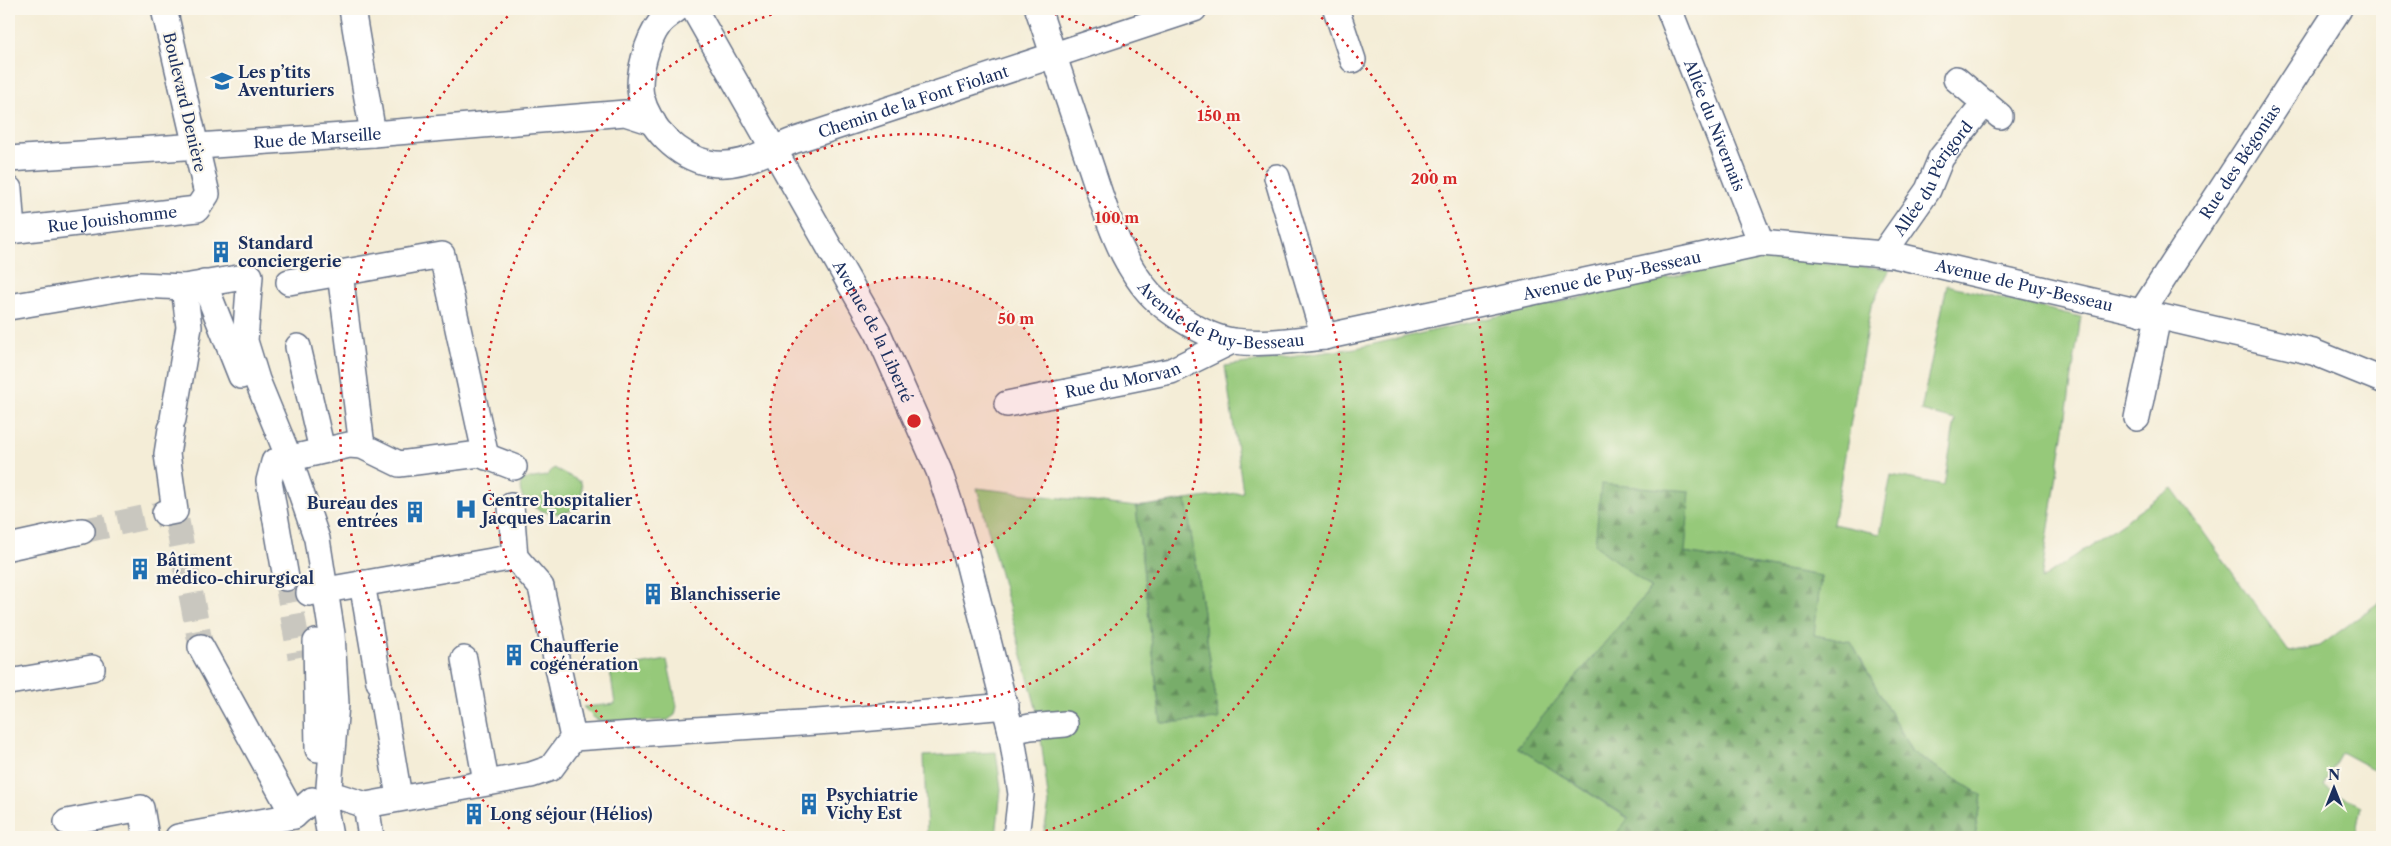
<svg xmlns="http://www.w3.org/2000/svg" width="2391" height="846" viewBox="0 0 2391 846" font-family="'Libre Caslon Text',serif">
<style>
.green{fill:#96c97a;stroke:#587c6c}
.forest{fill:url(#forest-firs);stroke:#4a6e64}
.lines{fill:none;stroke-linecap:round;stroke-linejoin:round}
.minor-tunnel{stroke:#c9c7bf;stroke-width:25;stroke-dasharray:25 12;stroke-linecap:butt}
.minor-casing{stroke:#677288;stroke-width:28}
.minor{stroke:#fff;stroke-width:25}
.ring{fill:none;stroke:#d62828;stroke-width:2.5;stroke-dasharray:2.5 5}
.labels{text-anchor:middle;stroke-width:4.5;stroke-linejoin:round;paint-order:stroke}
.poi-label{font-size:16px;font-weight:bold;fill:#1b2f5e;stroke:#fbf7ec;text-anchor:start}
.street-label{font-size:16px;fill:#1b2f5e;stroke:#fbf7ec}
.centre{fill:#d62828;stroke:#fbf7ec;stroke-width:2.5}
.ring-label{font-size:15px;text-anchor:middle;font-weight:bold;fill:#d62828;stroke:#fbf7ec;stroke-width:4.5;stroke-linejoin:round;paint-order:stroke}
</style>
<defs>
<pattern id="forest-firs" width="22" height="20" patternUnits="userSpaceOnUse" patternTransform="scale(1.25)"><rect width="22" height="20" fill="#78ad6a"/><path d="M5 1l3.5 6h-7zM16 11l3.5 6h-7z" fill="#628d5a"/></pattern>
</defs>
<rect width="100%" height="100%" fill="#fbf7ec"/>
<filter id="ink" filterUnits="userSpaceOnUse"><feTurbulence type="fractalNoise" baseFrequency=".02" numOctaves="2"/><feDisplacementMap in="SourceGraphic" scale="10" xChannelSelector="R" yChannelSelector="G"/><feConvolveMatrix kernelMatrix="1 2 1 2 8 2 1 2 1" color-interpolation-filters="sRGB"/></filter>
<filter id="wash" filterUnits="userSpaceOnUse"><feTurbulence type="fractalNoise" baseFrequency=".0096" numOctaves="4" result="noise"/><feDisplacementMap in="SourceGraphic" scale="20" xChannelSelector="R" yChannelSelector="G"/><feGaussianBlur stdDeviation="1.12" result="paint"/><feColorMatrix in="noise" values="0 0 0 0 0 0 0 0 0 0 0 0 0 0 0 0 0 1.4 0 .05"/><feComposite in="paint" operator="in"/></filter>
<g filter="url(#wash)">
<rect width="100%" height="100%" fill="#f4edd7"/>
<path class="green" d="M1761,257L1890,269L1871,306L1833,524L1880,534L1891,475L1944,485L1955,420L1921,411L1947,285L2081,317L2041,580L2172,488L2289,652L2320,646L2382,600V774L2341,752L2324,787L2361,806L2355,837H1975L1981,795L1912,752L1851,642L1813,635L1821,576L1685,553L1596,545L1651,588L1517,747L1629,819L1613,837H1043L1049,804L1038,715L977,488L1136,507L1161,723L1219,719L1186,500L1243,492L1225,366L1356,348Z
M554,468L581,482C592,534 507,513 522,480L546,476Z
M667,660L677,706L675,715L668,720L605,723L594,718L583,707L615,704L610,670Z
M996,752L1001,789L996,837H927L924,756Z"/>
<path class="forest" d="M1601,484L1690,491L1685,553L1821,576L1814,635L1851,642L1912,752L1981,795L1975,837H1613L1629,818L1517,747L1651,588L1595,545Z
M1186,500L1219,719L1161,723L1136,507Z"/>
</g>
<g filter="url(#ink)">
<g class="lines">
<path class="minor-tunnel" d="M177,521L201,647
M82,531L165,513
M286,578L300,657"/>
<g class="minor-casing">
<g id="minor">
<path d="M352,9L373,134"/>
<path id="s1" d="M677,9C672,13 664,18 660,23C647,40 637,76 641,96C649,128 678,157 709,163C740,169 766,151 793,141L1194,9"/>
<path id="s2" d="M694,9L878,333L939,471L964,546L1011,731L1021,794L1016,837"/>
<path id="s3" d="M1038,9C1056,63 1074,117 1092,170C1105,209 1117,251 1142,284C1159,308 1204,337 1233,341C1264,345 1294,340 1324,337L1761,243L1894,255L2313,352L2382,380"/>
<path d="M1336,9L1353,60"/>
<path id="s4" d="M1669,9L1761,243"/>
<path d="M1956,79L2000,116"/>
<path id="s5" d="M9,159L373,134L625,113L653,122"/>
<path d="M1277,177L1324,337"/>
<path d="M9,189L12,231"/>
<path id="s6" d="M9,231L197,209L207,194L164,9"/>
<path id="s7" d="M1883,254L1928,190L1941,158L1985,103"/>
<path d="M340,273L362,446"/>
<path d="M289,282L442,255L486,457"/>
<path d="M204,283L241,376"/>
<path d="M9,307L140,285L184,287L250,276L245,341L257,380L289,458L317,539L325,590L332,634L336,704L329,787"/>
<path id="s8" d="M2141,313L2339,9"/>
<path d="M298,347L322,450"/>
<path id="s9" d="M1007,404L1171,371L1232,341"/>
<path d="M2137,418L2158,317"/>
<path d="M173,419L189,327L184,287"/>
<path d="M511,506L515,557L541,587L573,738"/>
<path d="M165,513L175,511L167,454L171,429"/>
<path d="M9,547L82,531"/>
<path d="M286,578L269,481L274,462L349,445L362,446L399,464L480,454L514,467"/>
<path d="M362,583L379,682"/>
<path d="M309,593L515,557"/>
<path d="M316,642L318,749"/>
<path d="M201,647L294,816"/>
<path d="M464,659L486,782"/>
<path d="M9,682L92,668"/>
<path d="M382,696L399,797"/>
<path d="M1011,731L1030,727L1065,724"/>
<path d="M334,795L366,805L531,775L551,768L573,738L861,719L1006,706"/>
<path d="M366,805L371,837"/>
<path d="M325,808L330,837"/>
<path d="M67,822L141,808L146,837"/>
<path d="M178,837L294,816L312,800"/>
</g>
</g>
<use href="#minor" class="minor"/>
</g>
</g>
<circle cx="914" cy="421" r="144" fill="#d62828" fill-opacity=".12"/>
<g class="ring">
<circle cx="914" cy="421" r="144"/>
<circle cx="914" cy="421" r="287"/>
<path d="M799 836A431 431 0 0 1 788 9M1040 9A431 431 0 0 1 1029 836"/>
<path d="M515 834A574 574 0 0 1 512 12M1316 12A574 574 0 0 1 1313 834"/>
</g>
<defs>
<g id="school-bare" transform="scale(1.725)"><path d="M0-5L7-2L0 1L-7-2ZM-4 1L0 2.5L4 1V4Q0 6-4 4Z" fill="#1f6fb2" stroke="#fbf7ec" stroke-width="2.5" paint-order="stroke"/></g>
<g id="building-bare" transform="scale(1.725)"><path d="M-4-6H4V6H1V3H-1V6H-4ZM-2.5-4.3h1.7v1.8h-1.7ZM.8-4.3h1.7v1.8H.8ZM-2.5-1h1.7V.8h-1.7ZM.8-1h1.7V.8H.8Z" fill="#1f6fb2" stroke="#fbf7ec" stroke-width="2.5" paint-order="stroke"/></g>
<g id="hospital-bare" transform="scale(1.725)"><path d="M-5-5h3v3.5h4V-5h3V5h-3V1.5h-4V5h-3Z" fill="#1f6fb2" stroke="#fbf7ec" stroke-width="2.5" paint-order="stroke"/></g>
</defs>
<g fill-rule="evenodd">
<use href="#school-bare" x="222" y="81"/>
<use href="#building-bare" x="221" y="252"/>
<use href="#hospital-bare" x="466" y="509"/>
<use href="#building-bare" x="415" y="512"/>
<use href="#building-bare" x="140" y="569"/>
<use href="#building-bare" x="653" y="594"/>
<use href="#building-bare" x="514" y="655"/>
<use href="#building-bare" x="809" y="804"/>
<use href="#building-bare" x="474" y="814"/>
</g>
<g class="labels">
<g class="poi-label">
<text x="238" y="78">Les p’tits<tspan x="238" dy="18">Aventuriers</tspan></text>
<text x="238" y="249">Standard<tspan x="238" dy="18">conciergerie</tspan></text>
<text x="482" y="506">Centre hospitalier<tspan x="482" dy="18">Jacques Lacarin</tspan></text>
<text x="398" y="509" text-anchor="end">Bureau des<tspan x="398" dy="18">entrées</tspan></text>
<text x="156" y="566">Bâtiment<tspan x="156" dy="18">médico-chirurgical</tspan></text>
<text x="670" y="600">Blanchisserie</text>
<text x="530" y="652">Chaufferie<tspan x="530" dy="18">cogénération</tspan></text>
<text x="826" y="801">Psychiatrie<tspan x="826" dy="18">Vichy Est</tspan></text>
<text x="490" y="820">Long séjour (Hélios)</text>
</g>
<g class="street-label">
<text transform="translate(185 102) rotate(77)" y="6">Boulevard Denière</text>
<text dy="6" stroke="none"><textPath href="#s1" startOffset="414">Chemin de la Font Fiolant</textPath></text>
<text dy="6" stroke="none"><textPath href="#s4" startOffset="125">Allée du Nivernais</textPath></text>
<text dy="6" stroke="none"><textPath href="#s5" startOffset="309">Rue de Marseille</textPath></text>
<text dy="6" stroke="none"><textPath href="#s8" startOffset="181">Rue des Bégonias</textPath></text>
<text dy="6" stroke="none"><textPath href="#s7" startOffset="91">Allée du Périgord</textPath></text>
<text dy="6" stroke="none"><textPath href="#s6" startOffset="104">Rue Jouishomme</textPath></text>
<text dy="6" stroke="none"><textPath href="#s3" startOffset="790">Avenue de Puy-Besseau</textPath></text>
<text dy="6" stroke="none"><textPath href="#s3" startOffset="1210">Avenue de Puy-Besseau</textPath></text>
<text dy="6" stroke="none"><textPath href="#s3" startOffset="385">Avenue de Puy-Besseau</textPath></text>
<text dy="6" stroke="none"><textPath href="#s2" startOffset="369">Avenue de la Liberté</textPath></text>
<text dy="6" stroke="none"><textPath href="#s9" startOffset="118">Rue du Morvan</textPath></text>
</g>
</g>
<circle cx="914" cy="421" r="8" class="centre"/>
<g class="ring-label">
<text x="1219" y="121">150 m</text>
<text x="1434" y="184">200 m</text>
<text x="1117" y="223">100 m</text>
<text x="1016" y="324">50 m</text>
</g>
<rect width="2391" height="846" fill="none" stroke="#fbf7ec" stroke-width="30"/>
<g transform="translate(2334 788)" stroke="#fbf7ec" stroke-width="4" paint-order="stroke">
<path d="M0-4L9 19L0 12L-9 19Z" fill="#1b2f5e"/>
<text y="-8" font-size="14" font-weight="bold" text-anchor="middle" fill="#1b2f5e">N</text>
</g>
</svg>
